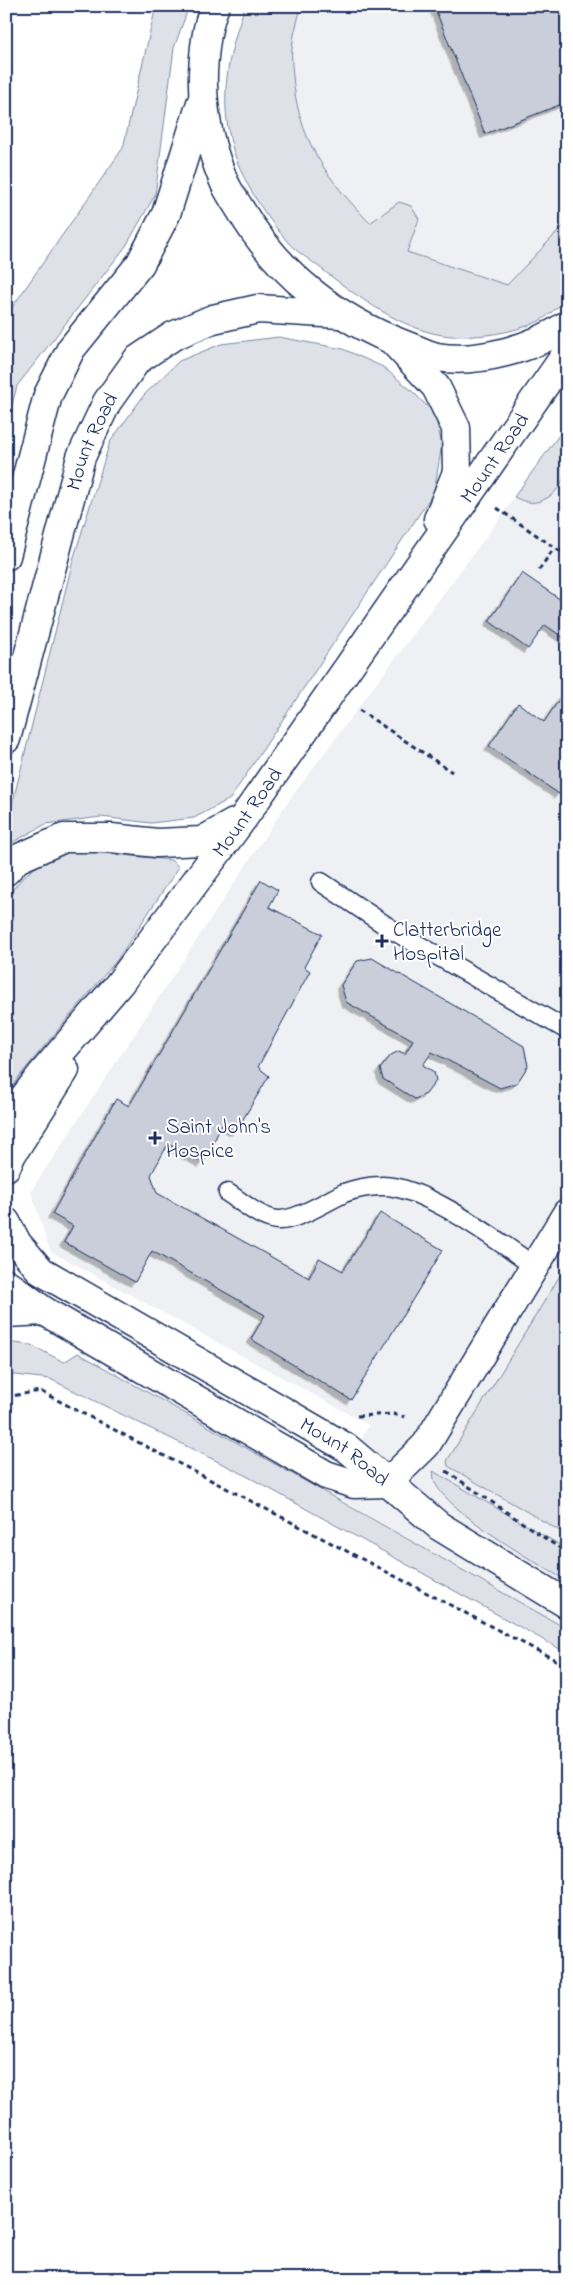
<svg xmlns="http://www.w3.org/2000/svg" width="573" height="2285" viewBox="0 0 573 2285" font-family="'Indie Flower',sans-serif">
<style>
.built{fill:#eff0f4}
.green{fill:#dee1e7;stroke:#7c88a2}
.building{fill:#caceda;stroke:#1b2f5e;filter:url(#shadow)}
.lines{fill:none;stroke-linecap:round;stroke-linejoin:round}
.service-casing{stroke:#1b2f5e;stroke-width:21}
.minor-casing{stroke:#1b2f5e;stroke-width:31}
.secondary-casing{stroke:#1b2f5e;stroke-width:31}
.path{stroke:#1b2f5e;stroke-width:3;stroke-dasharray:5 4;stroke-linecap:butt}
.service{stroke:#fff;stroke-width:18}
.minor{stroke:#fff;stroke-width:28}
.secondary{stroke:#fff;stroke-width:28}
.poi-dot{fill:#1b2f5e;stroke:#fff;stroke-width:2}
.labels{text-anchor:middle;stroke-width:4;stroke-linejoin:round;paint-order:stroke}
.street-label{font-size:21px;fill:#1b2f5e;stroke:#fff}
.poi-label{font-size:21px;fill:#1b2f5e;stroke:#fff;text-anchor:start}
</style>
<defs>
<filter id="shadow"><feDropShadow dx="-4.5" dy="4.5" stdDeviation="0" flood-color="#0004"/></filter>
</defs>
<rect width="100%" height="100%" fill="#fff"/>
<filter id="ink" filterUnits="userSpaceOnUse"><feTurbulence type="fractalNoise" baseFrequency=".02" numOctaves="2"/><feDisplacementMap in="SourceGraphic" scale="10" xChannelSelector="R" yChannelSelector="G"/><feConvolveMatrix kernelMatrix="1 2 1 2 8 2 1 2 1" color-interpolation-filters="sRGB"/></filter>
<g filter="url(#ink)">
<path class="built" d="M303,6H567V222L507,285L407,252L419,219L399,202L370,223L342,194L317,159L301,121L294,88L291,49L300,11Z
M567,424V1629L331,1494L369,1425L50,1251L31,1191L287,803L494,526Z"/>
<path class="green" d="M156,6H189L174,48L155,195L126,246L17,386L6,428V316L123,148Z
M245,6H303L300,11C297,23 293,36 292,48C291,56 292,66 293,75C297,138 327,179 370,223L399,202L411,206L419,219L407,252L507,285L567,222V299C558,306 547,318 537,322C512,333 478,338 451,336C405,333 355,295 319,267C309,259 295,251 287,241C258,207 232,166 227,121C222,80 232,44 245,6Z
M279,337L343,349L383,367L411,390L434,413L442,444L434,492L230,799L194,818L151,823L101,817L46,824L6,846V829L73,560L110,442L144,395L179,361L221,344Z
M567,424C567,450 573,483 547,498C534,505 527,503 514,497Z
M75,850L171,860L179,867L117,960L21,1074L6,1096V900C24,870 42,861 75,850Z
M567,1264V1535L448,1466L447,1461Z
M6,1342L31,1345L64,1362L78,1353L567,1629V1653L243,1474L50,1379L6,1374Z
M433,1471L567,1549V1581C539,1565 445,1510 435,1482C433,1479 434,1474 433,1471Z"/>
<path class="building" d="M434,6H567V102L485,134Z
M522,573L567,604V640L545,625L528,649L489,621Z
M567,688V783L559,794L489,746L518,703L544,722Z
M261,880L278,890L269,907L322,934L304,967L310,971L258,1067L269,1076L236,1131L222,1125L203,1163L168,1144L151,1175L157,1193L309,1278L319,1258L343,1271L380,1213L443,1250L351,1400L251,1339L265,1315L152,1251L135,1282L64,1242L73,1226L52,1214L116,1099L129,1106Z
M372,958L524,1046L528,1066L517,1083L500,1088L432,1052L423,1065L434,1072L436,1081L426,1094L415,1099L383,1079L380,1069L391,1055L399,1051L405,1054L413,1040L346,1002L341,985L357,961Z"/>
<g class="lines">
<g class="service-casing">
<path id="service" d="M321,882L394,931L567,1030
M228,1193C242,1202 261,1219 278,1220C296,1221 327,1201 344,1193C354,1189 370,1186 381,1186C423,1184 499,1242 534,1266"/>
</g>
<g class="minor-casing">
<g id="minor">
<path d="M391,339L436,387L456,428L457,472L438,519"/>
<path d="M6,871L17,859L64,838H111L157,843L202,841L234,823"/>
<path id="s1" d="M6,1121L42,1074L119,984L244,817L567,353"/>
<path d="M6,1167L12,1154L65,1070"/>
<path id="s2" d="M6,1222L17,1243L41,1271L347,1448L439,1526L567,1604"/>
<path d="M6,1283L44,1311L326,1475L354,1484L387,1483"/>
<path d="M6,1313L44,1311"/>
<path d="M387,1483L426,1445L567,1213"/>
</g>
</g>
<g class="secondary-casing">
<g id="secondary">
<path d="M215,6C206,27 204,51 203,73C202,110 209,145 223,179C227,190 234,199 240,209C277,273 336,319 405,345C416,349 427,355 437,357C478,364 534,348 567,325"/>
<path d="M6,556L48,395L71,349L140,264L166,214L201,103"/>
<path id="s3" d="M6,739L81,457L107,402L137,360L173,336L213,319L258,309L340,314"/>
</g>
</g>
<path class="path" d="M497,508L567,556
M539,570L554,548
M359,710L452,772
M6,1397L40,1391L567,1666
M357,1416L393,1414L405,1417
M446,1471L567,1553"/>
<use href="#service" class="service"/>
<use href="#minor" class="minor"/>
<use href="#secondary" class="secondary"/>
</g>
</g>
<g class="poi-dot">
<path d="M379.5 933.5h5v5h5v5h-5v5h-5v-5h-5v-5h5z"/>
<path d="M152.5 1130.5h5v5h5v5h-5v5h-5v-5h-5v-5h5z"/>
</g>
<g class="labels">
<g class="street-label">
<text dy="7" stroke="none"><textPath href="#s3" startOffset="310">Mount Road</textPath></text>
<text dy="7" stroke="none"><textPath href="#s1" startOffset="824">Mount Road</textPath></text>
<text dy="7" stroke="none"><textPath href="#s1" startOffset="392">Mount Road</textPath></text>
<text dy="7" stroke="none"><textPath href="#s2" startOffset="414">Mount Road</textPath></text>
</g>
<g class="poi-label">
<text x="393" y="936">Clatterbridge<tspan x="393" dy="24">Hospital</tspan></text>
<text x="166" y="1133">Saint John's<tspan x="166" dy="24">Hospice</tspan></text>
</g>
</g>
<rect width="573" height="2285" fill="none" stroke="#fff" stroke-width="25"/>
<rect x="12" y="12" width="548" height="2260" fill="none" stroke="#1b2f5e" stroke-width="2" filter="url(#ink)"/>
</svg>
